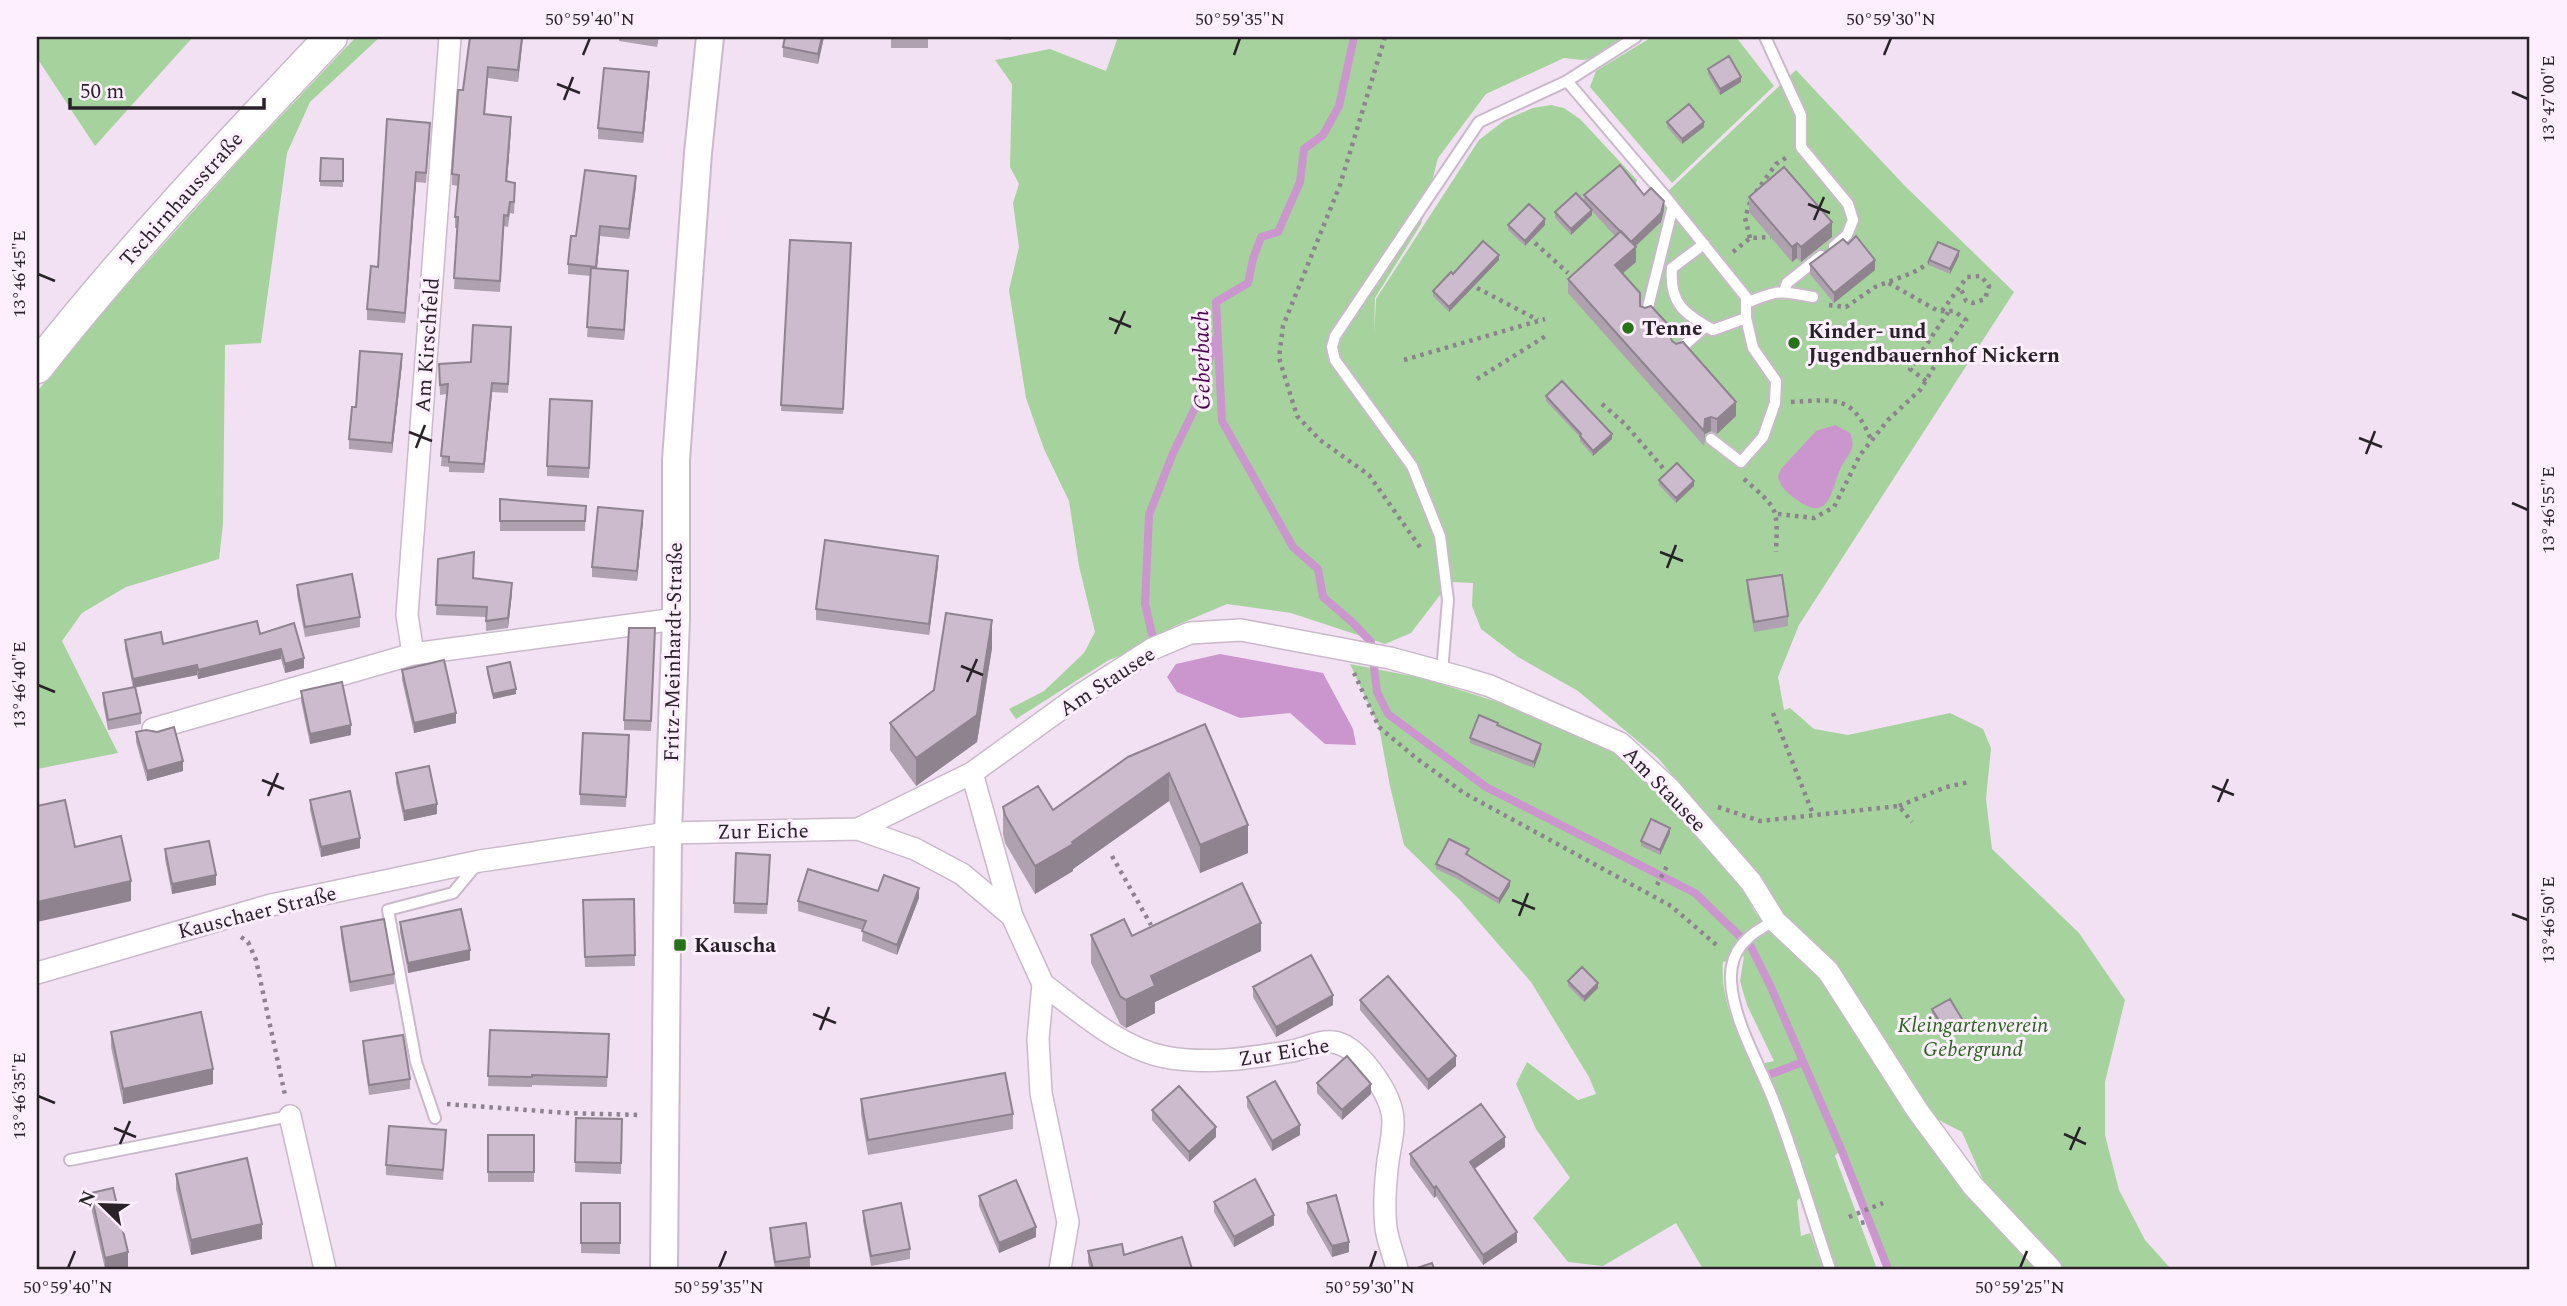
<svg xmlns="http://www.w3.org/2000/svg" width="2567" height="1306" viewBox="0 0 2567 1306" font-family="Spectral,serif">
<style>
.green{fill:#a6d29e;fill-rule:evenodd}
.water{fill:#cb95ce}
.lines{fill:none;stroke-linecap:round;stroke-linejoin:round}
.stream{stroke:#cb95ce;stroke-width:8}
.service-casing{stroke:#cab9cb;stroke-width:14}
.minor-casing{stroke:#cab9cb;stroke-width:24}
.tertiary-casing{stroke:#cab9cb;stroke-width:30}
.secondary-casing{stroke:#cab9cb;stroke-width:35}
.path{stroke:#8e828f;stroke-width:4.5;stroke-dasharray:3.5 5;stroke-linecap:butt}
.service{stroke:#fff;stroke-width:10}
.minor{stroke:#fff;stroke-width:21}
.tertiary{stroke:#fff;stroke-width:26}
.secondary{stroke:#fff;stroke-width:32}
.wall{fill:#afa1af}
.shaded-wall{fill:#8f838f}
.building{fill:#cbc;stroke:#8f838f;stroke-width:2}
.ticks{fill:none;stroke:#292229;stroke-width:2.5}
.poi-dot{fill:#277319;stroke:#fdeffe;stroke-width:2.5}
.labels{text-anchor:middle;stroke-width:6;stroke-linejoin:round;paint-order:stroke}
.street-label{font-size:21px;fill:#292229;stroke:#fdeffe}
.poi-label{font-size:21px;font-weight:bold;fill:#292229;stroke:#fdeffe;text-anchor:start}
.park-label{font-size:21px;font-style:italic;fill:#236516;stroke:#fdeffe}
.water-label{font-size:23px;font-style:italic;fill:#4a0750;stroke:#fdeffe}
.neatline{fill:none;stroke:#292229;stroke-width:2.5}
.ticks-label{font-size:18px;text-anchor:middle;fill:#292229}
</style>
<rect width="100%" height="100%" fill="#f2e1f3"/>
<path class="green" d="M37,37H193L95,146L37,58Z
M356,37H380L310,102L287,153L261,343L225,345L223,524L219,559L126,587L82,613L62,641L118,753L37,769V392L79,338L243,156Z
M1118,37H1628L1593,59L1582,60L1564,58L1486,94L1438,158L1421,224L1375,298L1374,334L1376,299L1479,140L1505,120L1533,108L1551,105L1564,108L1580,119L1637,180L1633,193L1640,203L1664,195L1796,70L1904,185L2014,292L1799,625L1778,677L1784,710L1790,708L1814,729L1848,735L1950,713L1983,729L1991,748L1986,799L1992,849L2079,933L2125,1000L2105,1082V1135L2119,1190L2145,1240L2171,1269H2064L1986,1187L1962,1132L1933,1117L1783,918L1763,883L1658,758L1578,691L1518,657L1481,629L1472,606L1473,583L1450,582L1411,633L1385,644L1291,613L1227,604L1175,626L1137,649L1109,660L1016,719L1009,709L1044,691L1084,653L1095,632L1079,566L1069,501L1044,449L1026,398L1009,290L1019,247L1013,203L1019,184L1010,167L1012,84L995,60L1050,49L1106,71Z
M1652,37H1736L1774,86L1672,183L1590,87L1596,71Z
M1350,664L1422,678L1523,710L1618,753L1662,794L1741,886L1755,912L1770,930L1824,978L2042,1269H1888L1840,1150L1835,1156L1877,1269H1836L1807,1189L1797,1201L1801,1236L1810,1233L1823,1269H1703L1676,1223L1603,1266L1568,1262L1533,1218L1570,1178L1536,1129L1516,1084L1527,1062L1578,1100L1596,1094L1589,1077L1531,982L1459,899L1404,845L1390,786L1379,727ZM1744,956L1740,981L1747,1005L1774,1061L1752,1066C1737,1032 1720,1000 1723,962Z"/>
<path class="water" d="M1835,425L1850,433C1857,450 1848,454 1841,467C1830,492 1830,526 1793,497C1785,491 1780,486 1778,476L1781,469L1816,431Z
M1220,654L1323,673L1353,729L1356,745L1325,744L1290,713L1240,718L1177,692L1167,677L1176,664Z"/>
<g class="lines">
<path class="stream" d="M1354,37L1339,106L1323,135L1304,149L1300,182L1278,232L1261,237L1253,259L1248,283L1216,302L1222,421L1293,547L1318,569L1323,597L1352,622L1371,642L1377,692L1388,714L1486,787L1695,893L1751,947L1770,985L1841,1149L1888,1269
M1156,641L1152,634L1145,604L1149,515L1173,453L1195,408L1215,340
M1763,1077L1803,1062"/>
<g class="service-casing">
<path id="service" d="M1765,37L1801,115V147L1848,204L1853,220L1847,235L1834,246
M1567,81L1664,195L1746,297V318L1713,330C1684,314 1669,303 1672,268L1704,244
M1784,291L1787,283L1821,256
M1746,303C1777,290 1780,290 1813,297
M1646,315L1673,206
M1678,351L1706,326
M1711,439L1741,462L1763,437L1775,403L1776,381L1753,348L1746,318
M1442,672L1448,600L1440,536L1412,466L1335,360L1332,347L1335,336L1479,122L1567,81L1636,37
M1775,921C1749,933 1729,950 1731,981C1733,1021 1760,1065 1774,1102C1795,1156 1811,1214 1830,1269
M435,1118L416,1062L388,910L453,893L478,863
M70,1160L290,1116"/>
</g>
<g class="minor-casing">
<path id="minor" d="M413,654L407,615L450,37
M153,729L413,654L676,619
M972,773L1012,916L1043,984L1038,1039L1041,1093L1068,1222L1060,1269
M858,829L915,849L962,874L1012,916
M37,973L271,905L480,861L668,833L858,829L972,773L1080,695L1152,649L1190,633L1241,630L1390,658L1467,679L1490,686L1620,743L1669,788L1751,882L1775,921L1828,971L1917,1110L1973,1186L2051,1269
M1043,984C1079,1011 1120,1048 1165,1057C1207,1065 1251,1058 1292,1051C1305,1049 1320,1040 1333,1042C1358,1045 1387,1089 1392,1112C1396,1130 1388,1152 1387,1170C1385,1188 1384,1210 1386,1228C1388,1242 1394,1256 1397,1269
M290,1116L325,1269"/>
</g>
<g class="tertiary-casing">
<path id="tertiary" d="M664,1269L668,833L676,619V460L698,153L710,37"/>
</g>
<g class="secondary-casing">
<path id="secondary" d="M37,367C128,251 230,144 331,37"/>
</g>
<path class="path" d="M1385,37L1340,185L1283,326L1279,358L1297,416L1320,440L1369,475L1422,550
M1756,192L1776,164L1787,157
M1750,238L1745,218L1751,199
M1535,243L1568,273
M1733,252L1750,238L1771,237
M1477,288L1538,320
M1829,305L1846,307L1875,287L1912,273L1931,262
M1942,311L1967,277L1981,276L1989,286L1985,299L1973,303L1966,301L1961,289
M1404,360L1545,319
M1477,379L1549,334
M1926,381L1910,369L1949,311
M1791,402C1834,400 1852,393 1871,440
M1602,404L1625,424L1663,468
M1744,479C1778,509 1778,507 1776,552
M1778,514L1814,518L1834,507L1860,455L1888,420L1921,389L1942,353L1966,320L1954,311H1938L1887,282
M1354,673L1379,727L1416,758L1464,793L1671,906L1720,948
M1773,713L1813,814
M1899,806L1946,787L1969,782
M1718,807L1760,821L1899,806L1912,822
M1112,856L1151,925
M1657,885L1668,864
M241,937L248,942L256,960L285,1095
M447,1104L567,1113L641,1115
M1849,1217L1883,1203
M1861,1223L1869,1221"/>
<use href="#service" class="service"/>
<use href="#minor" class="minor"/>
<use href="#tertiary" class="tertiary"/>
<use href="#secondary" class="secondary"/>
</g>
<path class="wall" d="M470,37H523L518,82L488,78L485,114L511,128L507,182L515,194L514,214L510,213L508,227L504,226L500,292L454,289L457,228H455V217L458,186L452,185V174Z
M619,37H659L657,47L619,41Z
M824,37L818,64L783,57V47Z
M891,37H928V48H891Z
M972,37H1011V40Z
M1708,69L1741,82L1720,95L1708,74Z
M649,82L643,143L598,139V128Z
M1667,122L1704,127L1682,144L1667,127Z
M430,133L426,183L416,182L405,323L367,320V309L378,267Z
M321,158L343,159V187L320,186Z
M636,186L629,239L600,236L597,269L628,281L624,340L587,337L591,276L568,274V264L576,236Z
M1584,195H1644L1664,210L1661,222L1635,247L1636,262L1622,273L1640,306L1673,342L1736,416L1717,434L1711,431L1705,434L1704,446L1568,293V279L1615,236L1592,211V215L1571,235L1555,218V212L1584,202Z
M1749,197L1832,237L1801,262L1797,258L1792,262L1749,212Z
M1508,225H1545L1525,246L1508,230Z
M790,240L851,243L843,414L781,411Z
M1848,244L1875,270L1834,303L1810,274V264Z
M1959,256L1950,274L1929,265V260Z
M1499,260L1449,312L1433,296V291L1453,274Z
M511,337L508,393L492,392L484,473L449,472V467L441,466L447,394L440,395L439,364L471,362Z
M402,364L392,453L349,449V439L356,407Z
M1546,396L1612,439L1593,456L1580,441V437L1546,401Z
M592,411L589,478L547,476V466Z
M1659,480L1694,486L1676,503L1659,485Z
M500,499L586,506L585,531H500Z
M643,521L637,581L592,577V567Z
M438,559L474,578L512,593L508,628L486,631V617L436,615Z
M938,566L929,635L816,620V609Z
M1747,580L1788,616V626L1754,632L1747,591Z
M297,585L360,617V627L305,637L297,595Z
M655,628L651,731L624,730V720Z
M260,634L304,668L285,673L281,659L198,679L197,675L136,687L141,713V724L108,730L103,703V693L133,688L125,649V640L163,644Z
M992,648L977,742L916,786L890,750V723Z
M487,667L516,694L493,699L487,673Z
M402,670L456,723L414,733L402,680Z
M301,691L351,735L310,744L301,701Z
M1205,724L1248,853L1200,873L1169,801L1073,869V871L1035,894L1005,843L1003,834V807L1053,810Z
M136,732L183,771L147,781L136,742Z
M1470,738L1541,749L1534,768L1470,743Z
M629,745L626,807L580,805V794Z
M396,773L437,814L404,821L396,783Z
M310,800L360,848L321,857L310,810Z
M1670,833L1660,855L1641,846V841Z
M165,849L216,885L172,894L165,859Z
M1469,854L1468,855L1510,886L1499,904L1456,878L1436,869V864Z
M770,865L767,914L734,913V903Z
M878,891L919,898L897,955L862,941L863,930L798,911V901Z
M634,899L635,966L585,967L583,900Z
M400,922L470,960L408,973L400,932Z
M341,927L394,974V984L350,992L341,937Z
M1091,935L1132,936L1261,951L1155,1002V1013L1126,1028L1120,1024L1091,963Z
M1568,981L1598,988L1584,1002L1568,986Z
M1253,987L1333,1005L1276,1037L1253,997Z
M1360,1000L1456,1066L1428,1090L1360,1010Z
M1932,1009L1962,1024L1944,1034L1932,1014Z
M490,1030L609,1034L607,1087L532,1085V1087L488,1086Z
M111,1032L213,1084L123,1104L111,1047Z
M363,1041L410,1079V1089L369,1095L363,1051Z
M1317,1083L1371,1094L1342,1120L1317,1093Z
M1247,1097L1300,1135L1272,1151L1247,1107Z
M861,1099L1013,1114V1129L868,1155L861,1114Z
M1152,1110L1216,1137L1189,1162L1152,1120Z
M576,1118L622,1119L621,1174L575,1172Z
M488,1135H534V1182H488Z
M446,1140L443,1180L386,1175V1165Z
M1505,1147L1474,1169L1517,1242L1483,1265L1436,1196L1434,1198L1410,1165V1154Z
M176,1174L262,1239L191,1255L176,1189Z
M91,1193L128,1267L120,1269H105L91,1208Z
M979,1196L1036,1237L999,1253L979,1206Z
M1214,1202L1274,1225L1234,1247L1214,1212Z
M581,1203H620V1254L581,1253Z
M1307,1203L1349,1252L1332,1257L1307,1213Z
M863,1211L910,1249V1259L871,1266L863,1221Z
M770,1228L810,1257V1267L793,1269H775L770,1238Z
M1088,1251L1124,1255L1192,1269H1090L1088,1262Z"/>
<path class="shaded-wall" d="M522,37H523L518,82V70Z
M822,37H824L818,64V54Z
M649,72V82L643,143V133Z
M1741,77V82L1720,95V89Z
M511,117V128L506,193V181Z
M1704,122V127L1682,144V139Z
M416,172V182L405,323V313Z
M636,176V186L629,239V229Z
M1664,201V210L1661,222L1630,251V243Z
M1592,210V215L1571,235V229Z
M1545,219V225L1525,246V241Z
M1832,222V237L1801,262V247Z
M600,226V236L596,277V267Z
M1797,243V258L1792,262V247Z
M1636,247V262L1615,280V265Z
M1959,251V256L1950,274V269Z
M1499,255V260L1449,312V307Z
M1875,260V270L1834,303V293Z
M628,271V281L624,340V330Z
M402,354V364L392,453V443Z
M492,383V392L484,473V464Z
M1736,402V416L1717,434V419Z
M1711,417V431L1705,434L1704,446L1705,419Z
M1612,434V439L1593,456V451Z
M1694,481V486L1676,503V498Z
M643,511V521L637,581V571Z
M938,556V566L929,635V624Z
M512,583V593L508,628V618Z
M992,620V648L977,742L916,786V758Z
M281,649V659L198,679V670Z
M304,658V668L285,673V664Z
M197,665V675L133,688V679Z
M516,689V694L493,699V694Z
M456,713V723L414,733V723Z
M351,725V735L310,744V734Z
M1541,744V749L1534,768V762Z
M183,761V771L147,781V771Z
M1169,773V801L1073,869V871L1035,894V866L1072,842Z
M437,804V814L404,821V811Z
M1248,825V853L1200,873V845Z
M1670,828V833L1660,855V850Z
M360,838V848L321,857V847Z
M216,875V885L172,894V884Z
M131,881V901L37,922V902Z
M1510,881V886L1499,904V899Z
M919,888V898L897,955V945Z
M1261,923V951L1155,1002V1013L1126,1028V1000L1151,976Z
M470,950V960L408,973V963Z
M1598,983V988L1584,1002V997Z
M1333,995V1005L1276,1037V1027Z
M1962,1019V1024L1944,1034V1029Z
M1456,1056V1066L1428,1090V1080Z
M213,1069V1084L123,1104V1089Z
M1371,1084V1094L1342,1120V1110Z
M1300,1125V1135L1272,1151V1141Z
M1216,1127V1137L1189,1162V1152Z
M1505,1137V1147L1470,1172V1162Z
M1436,1186V1196L1434,1198V1188Z
M1274,1215V1225L1234,1247V1237Z
M262,1224V1239L191,1255V1240Z
M1036,1227V1237L999,1253V1243Z
M1517,1232V1242L1483,1265V1255Z
M1349,1242V1252L1332,1257V1246Z
M128,1252V1267L120,1269H105V1258Z"/>
<path class="building" d="M470,37H522L518,70L488,67L484,114L511,117L506,181L515,183L514,202H510L508,216L504,215L500,281L454,278L458,217H455L459,175L452,174L458,90H463Z
M785,37H822L818,54L783,47Z
M891,37H928V38H891Z
M1729,56L1741,77L1720,89L1708,69Z
M604,68L649,72L643,133L598,128Z
M1689,104L1704,122L1682,139L1667,122Z
M387,119L430,123L426,173L416,172L405,313L367,309L371,266L378,267Z
M321,158L343,159V181H320Z
M1620,165L1644,195L1651,188L1664,201L1661,213L1631,242L1584,195Z
M1784,167L1832,222L1801,247L1797,243L1792,247L1749,197Z
M585,170L636,176L629,229L600,226L596,267L568,264L571,236H576Z
M1576,193L1592,210L1571,229L1555,212Z
M1529,204L1545,219L1525,241L1508,225Z
M1621,231L1636,247L1615,265L1640,293V306L1645,308L1651,306L1673,330L1670,335L1672,341L1676,344L1683,342L1736,402L1717,419L1711,417L1705,419L1704,431L1568,279Z
M1856,236L1875,260L1834,293L1810,264L1843,239L1848,244Z
M790,240L851,243L843,409L781,405Z
M1483,241L1499,255L1449,307L1433,291L1451,272L1453,274Z
M1938,242L1959,251L1950,269L1929,260Z
M591,268L628,271L624,330L587,327Z
M473,325L511,327L508,384L492,383L484,464L449,462V457L441,456L448,384L440,385L439,364L471,362Z
M360,351L402,354L392,443L349,439L352,407H356Z
M1562,381L1612,434L1593,451L1580,436L1581,434L1546,396Z
M550,399L592,401L589,468L547,466Z
M1677,463L1694,481L1676,498L1659,480Z
M500,499L586,506L585,521H500Z
M598,507L643,511L637,571L592,567Z
M825,540L938,556L929,624L816,609Z
M474,552L473,578L512,583L508,618L486,621L487,607L436,605L438,559Z
M352,574L360,617L305,627L297,585Z
M1782,575L1788,616L1754,622L1747,580Z
M946,613L992,620L977,715L916,758L890,723L934,690Z
M257,621L260,634L294,623L304,658L285,664L281,649L198,670L197,665L133,679L125,640L161,632L163,644Z
M629,628H655L651,721L624,720Z
M444,660L456,713L414,723L402,670Z
M510,662L516,689L493,694L487,667Z
M342,682L351,725L310,734L301,691Z
M135,687L141,713L108,720L103,693Z
M1479,715L1498,723L1497,725L1541,744L1534,762L1470,738Z
M1205,724L1248,825L1200,845L1169,773L1072,842L1073,844L1035,866L1005,815L1003,807L1038,786L1053,810L1128,757Z
M174,727L183,761L147,771L136,732L146,730L157,732Z
M583,733L629,735L626,797L580,794Z
M429,766L437,804L404,811L396,773Z
M350,791L360,838L321,847L310,800Z
M65,800L75,847L121,836L131,881L37,902V806Z
M1651,819L1670,828L1660,850L1641,841Z
M1449,839L1469,849L1466,854L1510,881L1499,899L1456,873L1436,864Z
M209,841L216,875L172,884L165,849Z
M736,853L770,855L767,904L734,903Z
M808,869L878,891L884,875L919,888L897,945L862,931L866,921L798,901Z
M1242,883L1261,923L1151,976L1155,986L1126,1000L1120,996L1091,935L1124,919L1132,936Z
M634,899L635,955L585,957L583,900Z
M461,909L470,950L408,963L400,922Z
M384,919L394,974L350,982L341,927Z
M1311,955L1333,995L1276,1027L1253,987Z
M1582,967L1598,983L1584,997L1568,981Z
M1388,976L1456,1056L1428,1080L1360,1000Z
M1950,999L1962,1019L1944,1029L1932,1009Z
M201,1012L213,1069L123,1089L111,1032Z
M490,1030L609,1034L607,1077L532,1075V1077L488,1076Z
M403,1035L410,1079L369,1085L363,1041Z
M1347,1056L1371,1084L1342,1110L1317,1083Z
M1005,1073L1013,1114L868,1140L861,1099Z
M1275,1081L1300,1125L1272,1141L1247,1097Z
M1179,1086L1216,1127L1189,1152L1152,1110Z
M1481,1104L1505,1137L1470,1162L1517,1232L1483,1255L1436,1186L1434,1188L1410,1154Z
M576,1118L622,1119L621,1163L575,1162Z
M389,1126L446,1130L443,1170L386,1165Z
M488,1135H534V1172H488Z
M247,1158L262,1224L191,1240L176,1174Z
M1255,1179L1274,1215L1234,1237L1214,1202Z
M1016,1180L1036,1227L999,1243L979,1196Z
M113,1188L128,1252L105,1258L91,1193Z
M1336,1195L1349,1242L1332,1246L1307,1203Z
M581,1203H620V1243H581Z
M901,1203L910,1249L871,1256L863,1211Z
M806,1223L810,1257L775,1262L770,1228Z
M1182,1237L1192,1269H1093L1088,1251L1122,1244L1124,1255Z
M1432,1263L1434,1269H1414Z"/>
<path class="ticks" d="M583,55L590,38M1234,55L1240,38M1884,55L1891,38M557,84L580,93M2512,92L2528,99M564,100L573,77M1808,204L1830,213M1814,220L1824,197M38,274L55,281M1109,318L1131,327M1115,334L1125,311M409,432L432,441M2359,438L2382,447M416,448L425,425M2366,454L2375,431M2512,503L2528,510M1660,552L1683,561M1667,568L1676,545M961,666L983,675M967,682L977,659M38,685L55,692M262,780L284,789M2212,786L2234,795M268,796L278,773M2218,802L2228,779M1512,900L1535,909M2512,914L2528,920M1519,916L1528,893M813,1014L836,1023M820,1030L829,1007M38,1096L55,1103M114,1128L136,1137M2064,1134L2086,1144M120,1144L130,1121M2070,1150L2080,1127M68,1268L75,1251M719,1268L726,1251M1370,1268L1376,1251M2020,1268L2027,1251"/>
<g class="poi-dot">
<circle cx="1628" cy="328" r="7"/>
<circle cx="1794" cy="343" r="7"/>
<rect x="673" y="938" width="14" height="14" rx="3.5"/>
</g>
<g class="labels">
<g class="street-label">
<text transform="translate(181 199) rotate(-48)" y="7">Tschirnhausstraße</text>
<text transform="translate(427 345) rotate(-86)" y="7">Am Kirschfeld</text>
<text transform="translate(673 652) rotate(-89)" y="7">Fritz-Meinhardt-Straße</text>
<text transform="translate(1107 681) rotate(-33)" y="7">Am Stausee</text>
<text transform="translate(1665 789) rotate(46)" y="7">Am Stausee</text>
<text transform="translate(763 831) rotate(-1)" y="7">Zur Eiche</text>
<text transform="translate(257 912) rotate(-14)" y="7">Kauschaer Straße</text>
<text transform="translate(1284 1052) rotate(-9)" y="7">Zur Eiche</text>
</g>
<g class="poi-label">
<text x="1642" y="335">Tenne</text>
<text x="1808" y="338">Kinder- und<tspan x="1808" dy="24">Jugendbauernhof Nickern</tspan></text>
<text x="694" y="952">Kauscha</text>
</g>
<g class="park-label">
<text x="1973" y="1032">Kleingartenverein<tspan x="1973" dy="24">Gebergrund</tspan></text>
</g>
<g class="water-label">
<text transform="translate(1201 360) rotate(-91)" y="8">Geberbach</text>
</g>
</g>
<rect width="2567" height="1306" fill="none" stroke="#fdeffe" stroke-width="77"/>
<g transform="translate(102 1205) rotate(293)" stroke="#fdeffe" stroke-width="5" paint-order="stroke">
<path d="M0-5L12 26L0 18L-12 26Z" fill="#292229"/>
<text y="-10" font-size="19" font-weight="bold" text-anchor="middle" fill="#292229">N</text>
</g>
<path d="M70 98v10h194v-10" fill="none" stroke="#292229" stroke-width="3.5"/>
<text x="80" y="98" font-size="21" fill="#292229" stroke="#fdeffe" stroke-width="5" paint-order="stroke">50 m</text>
<rect x="38" y="38" width="2490" height="1230" class="neatline"/>
<g class="ticks-label">
<text x="590" y="25">50°59'40"N</text>
<text x="1240" y="25">50°59'35"N</text>
<text x="1891" y="25">50°59'30"N</text>
<text transform="translate(2548 99) rotate(-90)" y="6">13°47'00"E</text>
<text transform="translate(19 274) rotate(-90)" y="6">13°46'45"E</text>
<text transform="translate(2548 510) rotate(-90)" y="6">13°46'55"E</text>
<text transform="translate(19 685) rotate(-90)" y="6">13°46'40"E</text>
<text transform="translate(2548 920) rotate(-90)" y="6">13°46'50"E</text>
<text transform="translate(19 1096) rotate(-90)" y="6">13°46'35"E</text>
<text x="68" y="1293">50°59'40"N</text>
<text x="719" y="1293">50°59'35"N</text>
<text x="1370" y="1293">50°59'30"N</text>
<text x="2020" y="1293">50°59'25"N</text>
</g>
</svg>
